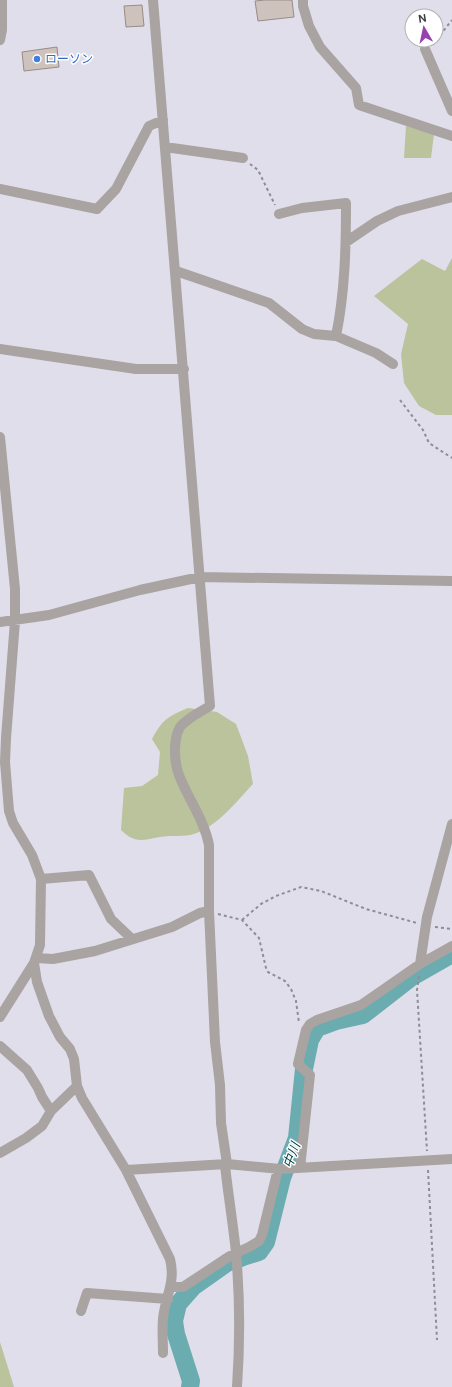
<svg xmlns="http://www.w3.org/2000/svg" width="452" height="1387" viewBox="0 0 452 1387" font-family="'DM Sans','Noto Sans JP',sans-serif">
<style>
.green{fill:#bac39c}
.lines{fill:none;stroke-linecap:round;stroke-linejoin:round}
.river{stroke:#6bacb0;stroke-width:18}
.building{fill:#cec2bc;stroke:#978c86}
.path{stroke:#8e8c95;stroke-width:2;stroke-dasharray:3 3;stroke-linecap:butt}
.minor{stroke:#a9a3a1;stroke-width:10}
.shop-dot{fill:#3f7fe0;stroke:#fff;stroke-width:1.5}
.labels{text-anchor:middle;stroke-width:3;stroke-linejoin:round;paint-order:stroke}
.shop-label{font-size:12px;fill:#366cbe;stroke:#fff;text-anchor:start}
.water-label{font-size:13px;font-style:italic;fill:#004144;stroke:#fff}
</style>
<rect width="100%" height="100%" fill="#e0deea"/>
<path class="green" d="M406,126L434,134L431,158H404Z
M452,258V415H436L419,406L404,383L401,354L408,324L374,296L422,259L445,271Z
M188,708L217,712L236,724L248,756L253,784C235,803 219,825 194,834C184,837 171,835 160,837C143,840 135,844 121,830L124,788L142,786L158,775L160,752L152,739C163,719 167,717 188,708Z
M0,1342L14,1387H0Z"/>
<g class="lines">
<path class="river" d="M190,1387L191,1381L176,1334L174,1321L178,1304L193,1287L227,1263L243,1257L259,1252L266,1242L282,1178L297,1138L304,1069L310,1040L317,1028L336,1021L363,1015L412,977L452,954"/>
</g>
<path class="building" d="M265,0H292L294,17L258,21L255,1Z
M142,5L144,26L126,27L124,6Z
M57,47L59,67L24,71L22,52Z"/>
<g class="lines">
<path class="path" d="M436,40L452,20
M250,164L258,170L275,205
M400,400L423,430L429,443L452,458
M218,914L242,920L259,938L266,968L268,972L285,981L291,989L296,1001L299,1023
M242,920L261,904L276,896L301,887L321,891L366,909L417,923
M435,927L452,929
M419,976L417,990L427,1151
M428,1170L437,1340"/>
<path class="minor" d="M153,0L210,706C200,712 187,718 180,727C173,739 174,762 179,775C188,799 204,819 209,845V911L215,1042L220,1085L221,1123L227,1164
M303,0V6L309,26L320,47L356,88L359,105L452,136
M0,40L2,30V0
M425,49L452,111
M165,147L243,158
M0,189L97,209L116,189L149,126L163,120
M346,242L377,221L398,211L452,197
M176,271L269,303L302,329L314,334L336,336C345,292 346,247 346,203L302,208L279,214
M336,336L376,353L393,364
M0,349L136,369H184
M0,437L15,589V621L6,738L5,762L9,811L13,823L32,855L41,879L40,945L34,963L37,982L49,1016L60,1037L70,1049L74,1059L77,1086L82,1098L126,1170L170,1259C176,1283 165,1296 163,1319C162,1330 163,1342 163,1353
M0,622L49,615L140,590L200,577L452,581
M41,879L89,875L111,919L132,939
M36,958L53,959L95,951L172,927L200,913L209,911
M420,964L427,917L452,824
M0,1017L34,963
M0,1046L27,1070L38,1088L42,1097L51,1111
M0,1153L26,1138L42,1126L51,1111L77,1086
M225,1165C228,1194 233,1223 236,1253C240,1297 240,1343 237,1387
M300,1168L310,1075L298,1064L306,1030L310,1024L317,1020L361,1005L420,964L452,946
M126,1170L227,1164L280,1169L452,1159
M171,1287H183L230,1256L249,1247L259,1241L262,1235L278,1169
M81,1311L87,1293L168,1299"/>
</g>
<circle class="shop-dot" cx="37" cy="59" r="4"/>
<g class="labels">
<g class="shop-label">
<text x="45" y="63">ローソン</text>
</g>
<g class="water-label">
<text transform="translate(291 1155) rotate(-70)" y="5">中川</text>
</g>
</g>
<g transform="translate(424 28) rotate(351)"><circle r="19" fill="#ffffff" stroke="#b1b0b2"/>
<path d="M0-3L7 15L0 10L-7 15Z" fill="#9641af"/>
<text y="-6" font-size="11" font-weight="bold" text-anchor="middle" fill="#3b3a3f">N</text>
</g>
</svg>
